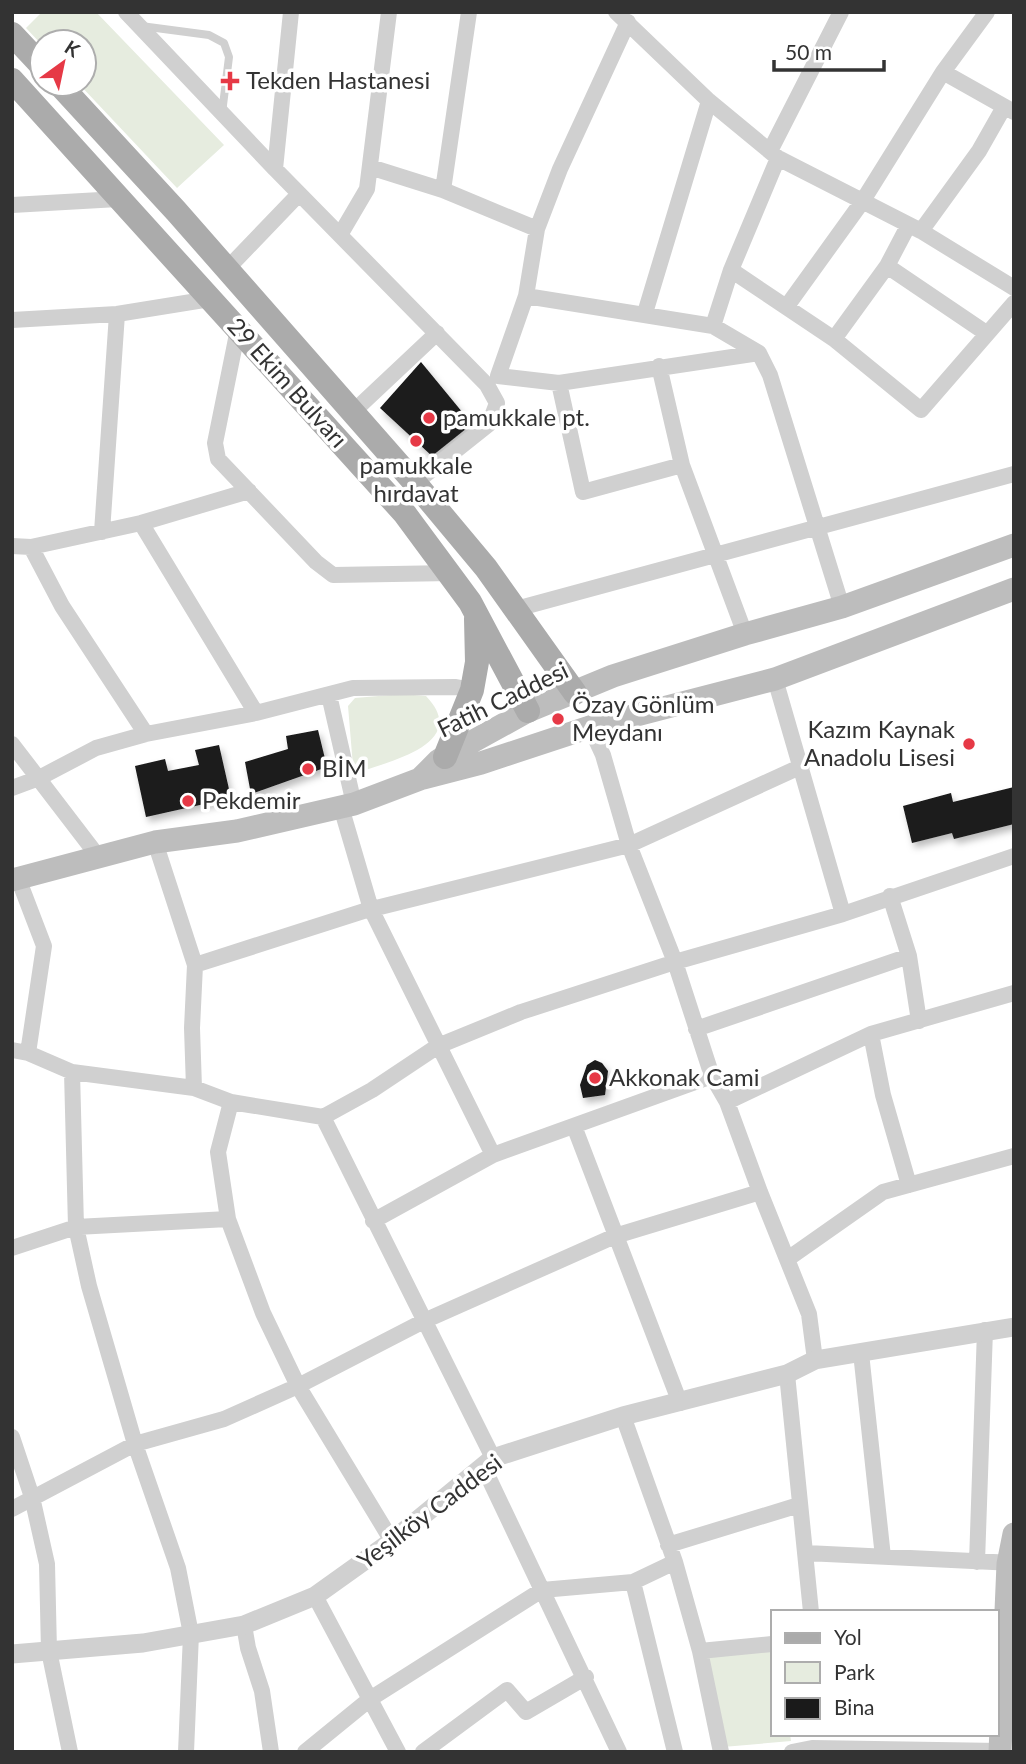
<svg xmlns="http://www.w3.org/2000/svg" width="1026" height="1764" viewBox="0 0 1026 1764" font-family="Lato,sans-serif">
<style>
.green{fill:#e6ecdf}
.building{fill:#1a1a1a;filter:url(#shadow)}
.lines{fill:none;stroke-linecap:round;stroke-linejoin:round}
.service{stroke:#d0d0d0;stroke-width:8}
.minor{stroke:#d0d0d0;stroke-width:16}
.tertiary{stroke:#d0d0d0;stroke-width:19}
.secondary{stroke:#bdbdbd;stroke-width:23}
.primary{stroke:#ababab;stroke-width:24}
.poi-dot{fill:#e63946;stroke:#fff;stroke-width:2.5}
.labels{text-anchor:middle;stroke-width:7;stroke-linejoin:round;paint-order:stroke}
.poi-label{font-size:24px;fill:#333;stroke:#fff;text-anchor:start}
.street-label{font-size:24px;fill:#333;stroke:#fff}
</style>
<defs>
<filter id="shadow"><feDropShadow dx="3" dy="5" stdDeviation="3.5" flood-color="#0004"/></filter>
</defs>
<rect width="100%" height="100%" fill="#fff"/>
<path class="green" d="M42,12H96L224,145L177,188L79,84H84V42H42V45L26,28Z
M402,694L426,696C470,742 394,760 360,772L353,766L348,706L355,698Z
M772,1647V1734H790L791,1741L723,1747L703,1655Z"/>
<path class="building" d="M421,362L472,424L432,456L380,408Z
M318,730L327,767L251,794L245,762L288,749L286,736Z
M219,745L231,798L146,817L135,766L165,759L168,771L199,765L195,750Z
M1014,787V824L954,839L952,833L912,843L903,806L951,793L953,802Z
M595,1060L602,1063L608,1071L605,1095L583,1098L580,1085L587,1065Z"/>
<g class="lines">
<path class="service" d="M141,26L209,35L224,43L229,57L222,113"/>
<path class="minor" d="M126,12L275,169
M291,12L275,169L487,385L497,403L489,424L415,483
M616,12L709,101L778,158L921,231L1014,288
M628,22L560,169L537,229L526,296L498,376L559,383L759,353
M943,72L1014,112
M770,151L841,12
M370,167L443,190L537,229
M443,190L469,12
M12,205L118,199
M921,231L979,151L1004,107
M340,235L367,189L389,12
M887,266L986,333
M227,269L299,194
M731,270L834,339L921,410L1014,303
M526,296L713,326L759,353L770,375L842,607
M787,306L862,202L943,72L987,12
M645,313L709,101
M12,320L117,314L210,299
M713,326L731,270L778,158
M238,329L215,443L218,459L316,562L333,575L452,573
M834,339L887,266L908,226
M659,366L682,465L745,634
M559,383L583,492L682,465
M353,412L437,333
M141,523L256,713
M102,532L117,314
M12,546L31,547L141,523L249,491
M31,547L62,606L146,734
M516,609L1014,474
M775,679L843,914
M329,695L354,804
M590,727L603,755L629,845L675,962L712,1076L727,1102L760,1192L809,1314L815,1360
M12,744L97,855
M12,788L39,778L96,748L146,734L256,713L353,688L456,687L472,690
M341,807L371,909L493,1155
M155,842L195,965L192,1028L194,1088
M18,878L44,946L28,1053
M890,896L909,956L919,1021
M195,965L364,911L629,845L802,766
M696,1029L909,956
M871,1034L883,1095L909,1185
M12,1050L28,1053L72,1072L194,1088L231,1102L323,1117L493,1458
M72,1072L76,1227L89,1286L135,1444L178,1568L191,1634L186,1752
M231,1102L218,1152L228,1219L263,1313L298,1386L392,1541
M727,1102L871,1034L1014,993
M323,1117L372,1090L438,1046L521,1012L675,962L843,914L1014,856
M574,1126L680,1403
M373,1221L493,1155L712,1076
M12,1248L76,1227L228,1219
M789,1258L883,1192L1014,1156
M861,1353L883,1557
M787,1374L811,1612
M623,1416L675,1562L700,1651L721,1752
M12,1437L32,1497L47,1564L49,1651L70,1752
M483,1466L619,1752
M12,1509L135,1444L224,1419L298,1386L424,1321L615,1236L760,1192
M668,1545L799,1505
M806,1553L1014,1563
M977,1562L985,1330
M633,1582L675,1752
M315,1596L398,1752
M244,1625L248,1648L262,1691L271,1752
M700,1651L772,1644
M305,1752L370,1699L542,1590L633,1582L675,1562
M423,1752L507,1690L526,1712L586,1677
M792,1752L812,1748L1000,1751"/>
<path class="tertiary" d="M12,1654L143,1643L244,1625L315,1596L392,1541L493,1458L623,1416L787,1374L815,1360L1014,1327"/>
<path class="secondary" d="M423,778L481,763L590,727L775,679L1014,589
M12,880L155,842L237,831L354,804L420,779L439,760L528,711L613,676L745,634L842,607L1014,545
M1000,1752L1008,1564L1014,1534"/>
<path class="primary" d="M12,34L42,66
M12,80L405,514L470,602L528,711
M59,84L176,211L415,483L486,568L575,693
M445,757L472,690L477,662L476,619"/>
</g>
<g class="poi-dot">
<path d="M226.5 70.5h7v7h7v7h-7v7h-7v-7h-7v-7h7z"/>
<circle cx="429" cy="418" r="7"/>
<circle cx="416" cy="441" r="7"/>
<circle cx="558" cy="719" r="7"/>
<circle cx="969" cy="744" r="7"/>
<circle cx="308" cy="769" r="7"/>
<circle cx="188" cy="801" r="7"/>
<circle cx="595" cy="1078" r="7"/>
</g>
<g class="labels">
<g class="poi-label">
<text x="246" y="89">Tekden Hastanesi</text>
<text x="443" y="426">pamukkale pt.</text>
<text x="416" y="474" text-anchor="middle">pamukkale<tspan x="416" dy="28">hırdavat</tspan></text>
<text x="572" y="713">Özay Gönlüm<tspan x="572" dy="28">Meydanı</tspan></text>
<text x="955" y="738" text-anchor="end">Kazım Kaynak<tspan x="955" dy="28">Anadolu Lisesi</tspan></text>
<text x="322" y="777">BİM</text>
<text x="202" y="809">Pekdemir</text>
<text x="609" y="1086">Akkonak Cami</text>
</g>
<g class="street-label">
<text transform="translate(287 383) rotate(48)" y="8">29 Ekim Bulvarı</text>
<text transform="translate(503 700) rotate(-26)" y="8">Fatih Caddesi</text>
<text transform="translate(430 1512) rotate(-37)" y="8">Yeşilköy Caddesi</text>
</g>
</g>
<rect width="1026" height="1764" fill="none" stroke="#333333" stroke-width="28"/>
<rect x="771" y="1610" width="228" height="126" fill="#ffffff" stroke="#adadad" stroke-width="2"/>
<rect x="785" y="1633" width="35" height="10" fill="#ababab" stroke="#adadad" stroke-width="2"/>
<text x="834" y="1645" font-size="21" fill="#333333">Yol</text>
<rect x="785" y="1662" width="35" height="21" fill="#e6ecdf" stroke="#adadad" stroke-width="2"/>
<text x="834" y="1680" font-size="21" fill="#333333">Park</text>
<rect x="785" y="1698" width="35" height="21" fill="#1a1a1a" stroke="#adadad" stroke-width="2"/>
<text x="834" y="1715" font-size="21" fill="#333333">Bina</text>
<g transform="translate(63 63) rotate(33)"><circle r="33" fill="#ffffff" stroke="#adadad" stroke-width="2"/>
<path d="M0-5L12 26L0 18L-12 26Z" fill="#e63946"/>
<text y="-10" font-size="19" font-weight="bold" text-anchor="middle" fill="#333333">K</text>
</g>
<path d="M774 60v10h110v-10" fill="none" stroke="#333333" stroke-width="3.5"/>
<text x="785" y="60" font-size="21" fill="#333333" stroke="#ffffff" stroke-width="5" paint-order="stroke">50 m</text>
</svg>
